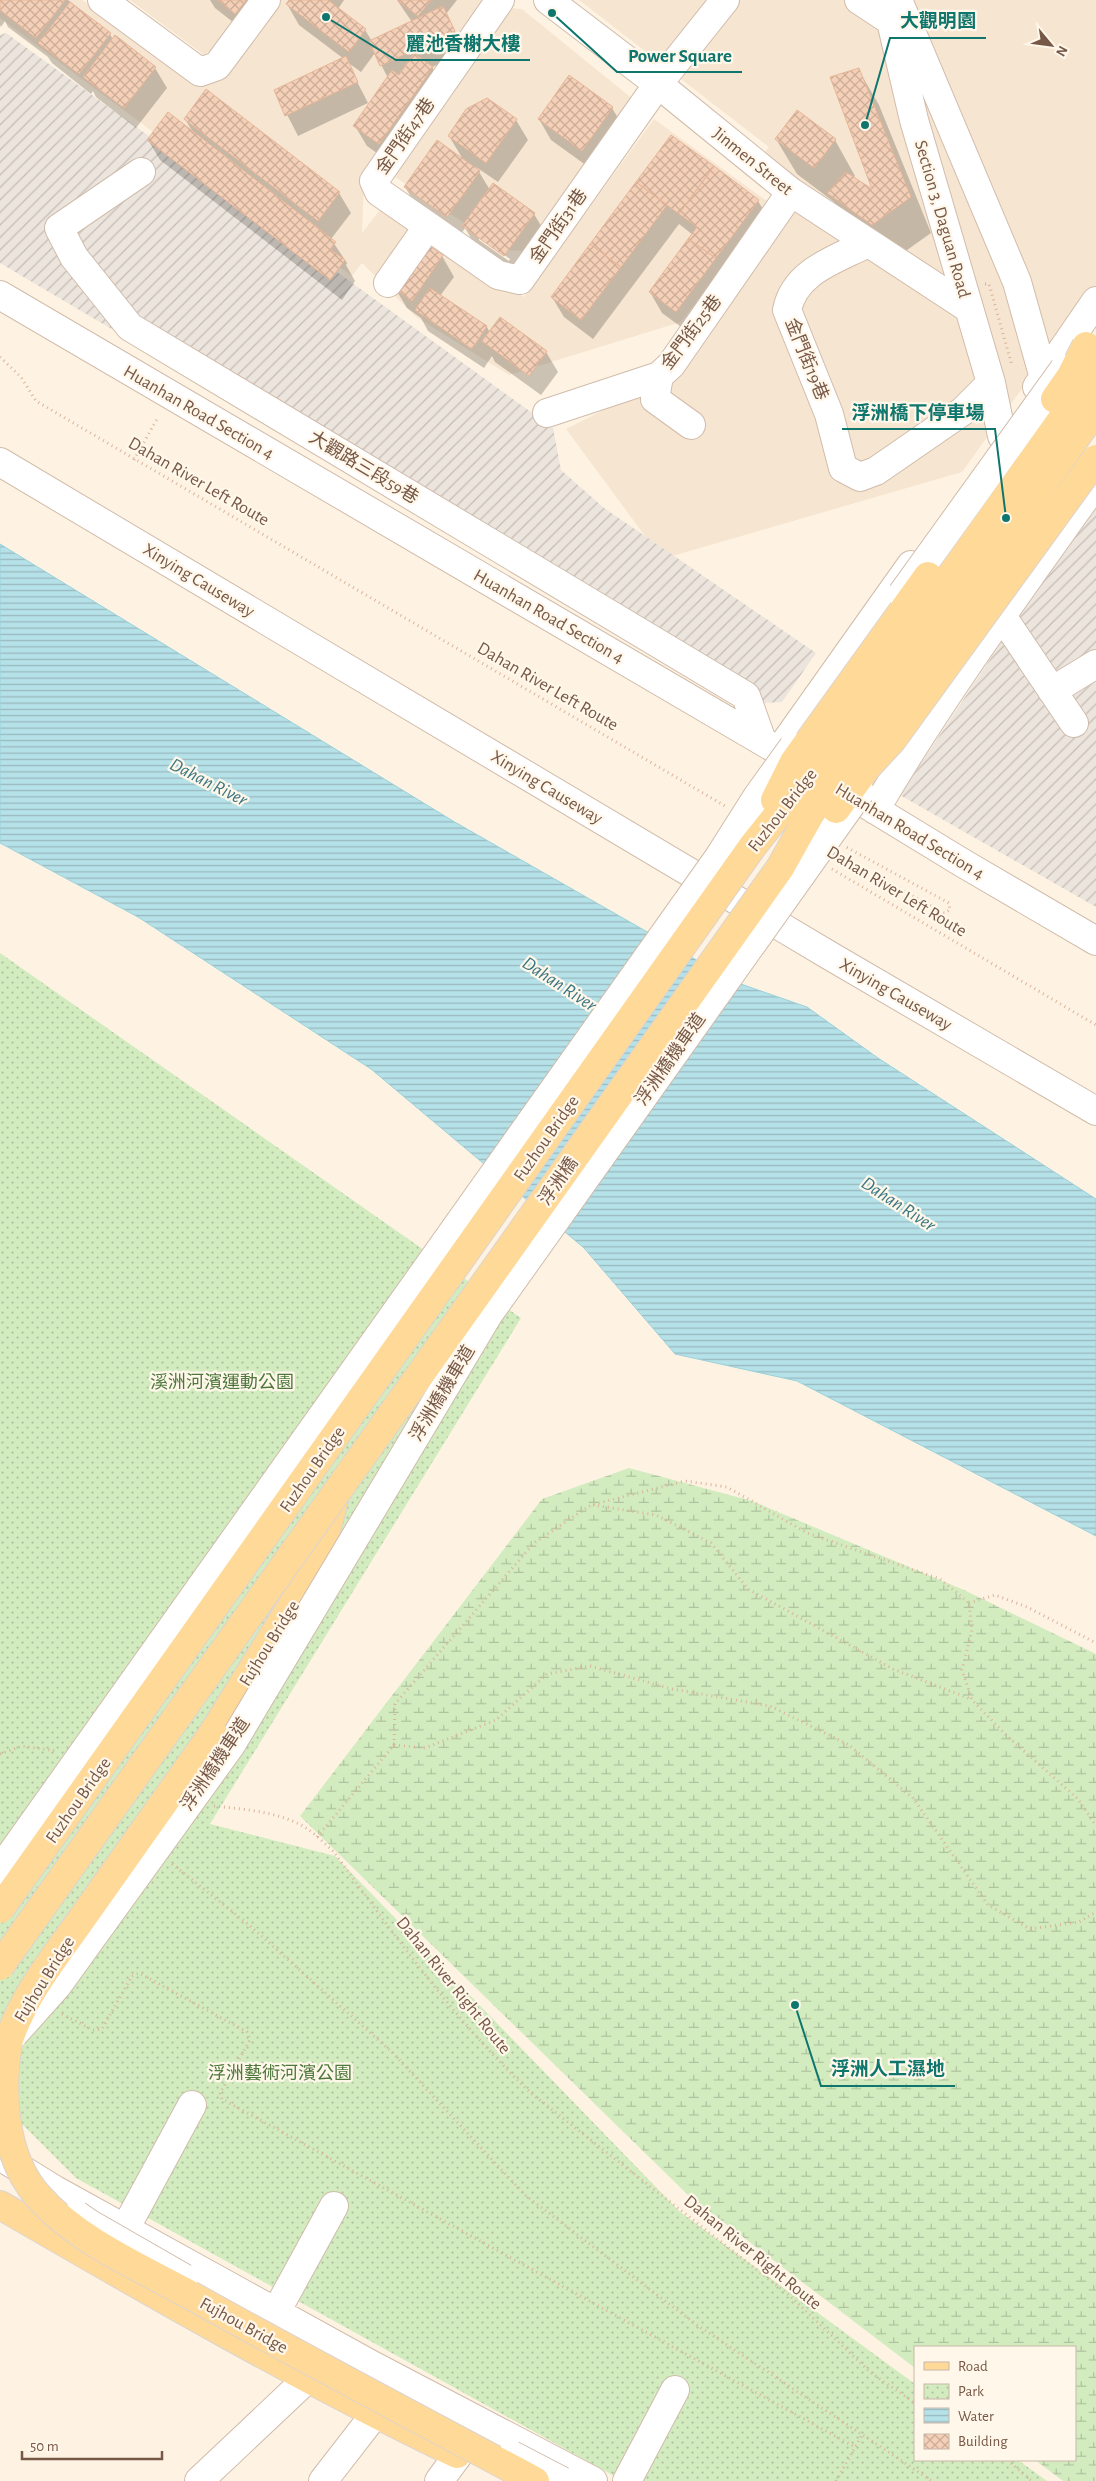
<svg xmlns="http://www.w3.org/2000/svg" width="1096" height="2481" viewBox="0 0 1096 2481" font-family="'Alegreya Sans','Noto Sans TC',sans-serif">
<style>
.residential{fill:#f6e5d0}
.industrial{fill:url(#industrial-furrows)}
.wetland{fill:url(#wetland-marsh)}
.park{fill:url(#park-dots)}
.water{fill:url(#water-rules);stroke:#9bd1db}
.shadow{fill:#0003;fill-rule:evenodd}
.building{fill:url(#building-cross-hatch);stroke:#e8b697}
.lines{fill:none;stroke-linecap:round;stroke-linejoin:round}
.minor-casing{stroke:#d1bcab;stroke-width:30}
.major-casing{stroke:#dcd4cf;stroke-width:30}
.path{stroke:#dab49b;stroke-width:3;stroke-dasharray:1 4;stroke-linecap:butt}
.minor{stroke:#fff;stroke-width:28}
.major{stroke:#ffd998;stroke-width:28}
.minor-bridge-casing{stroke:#d1bcab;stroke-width:30;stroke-linecap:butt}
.major-bridge-casing{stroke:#dcd4cf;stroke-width:30;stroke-linecap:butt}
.minor-bridge{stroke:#fff;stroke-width:28}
.major-bridge{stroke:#ffd998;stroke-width:28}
.labels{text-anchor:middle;stroke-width:4.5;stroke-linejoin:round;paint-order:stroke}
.street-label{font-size:18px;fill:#775847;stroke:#fff7ea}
.park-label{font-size:18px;fill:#4d783c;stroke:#fff7ea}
.water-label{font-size:19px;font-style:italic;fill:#3c7884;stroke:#fff7ea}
.leader{fill:none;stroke:#0f766e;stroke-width:2}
.callout-dot{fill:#0f766e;stroke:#fff7ea;stroke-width:2}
.callout-label{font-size:19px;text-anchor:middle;font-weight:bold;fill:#0f766e;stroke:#fff7ea;stroke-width:4.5;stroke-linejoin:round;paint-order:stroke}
</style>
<defs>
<pattern id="industrial-furrows" width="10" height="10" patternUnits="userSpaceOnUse" patternTransform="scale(1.25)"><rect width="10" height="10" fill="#ece5dd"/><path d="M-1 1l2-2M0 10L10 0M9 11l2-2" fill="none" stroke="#c4bcb5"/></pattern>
<pattern id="wetland-marsh" width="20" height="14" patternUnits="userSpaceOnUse" patternTransform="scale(1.25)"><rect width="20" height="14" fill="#d2ecc0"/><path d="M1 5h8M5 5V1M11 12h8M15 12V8" fill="none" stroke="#afc29e"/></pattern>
<pattern id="park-dots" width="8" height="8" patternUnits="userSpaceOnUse" patternTransform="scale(1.25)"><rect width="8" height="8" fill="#d2ecc0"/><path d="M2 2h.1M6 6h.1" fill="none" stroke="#afc29e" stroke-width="1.8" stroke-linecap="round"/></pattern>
<pattern id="water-rules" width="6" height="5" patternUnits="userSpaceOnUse" patternTransform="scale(1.25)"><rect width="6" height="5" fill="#b5e1e8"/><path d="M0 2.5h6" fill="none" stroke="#98b9be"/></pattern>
<pattern id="building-cross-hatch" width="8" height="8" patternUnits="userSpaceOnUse" patternTransform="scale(1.25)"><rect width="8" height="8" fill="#f5d0b8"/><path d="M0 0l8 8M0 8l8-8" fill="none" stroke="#cbac97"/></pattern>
</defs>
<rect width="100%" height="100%" fill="#fef3e2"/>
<path class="residential" d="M0,0H82L189,78L275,8L281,0H491L364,182L362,233L383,206L457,259L524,297L654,119L771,204L681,322L509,375L416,317L362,263L352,276L149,129L0,18Z
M130,0H254L225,39L204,55Z
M579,0H1096V286L962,472L662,559L566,429L683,370L806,189L763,154L769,147Z
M507,8L522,9L634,100L526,251L505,250L392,175Z"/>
<path class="industrial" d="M6,33L553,428L561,470L604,508L816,653L782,702L745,704L0,263V35Z
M1096,505V907L900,795L1072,536Z"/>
<path class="wetland" d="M629,1468L752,1501L964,1590L1096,1654V2481H1063L1035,2460H1075V2347H915V2368L688,2195L300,1816L542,1499Z"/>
<path class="park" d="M0,953L521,1318L210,1824L335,1856L680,2212L915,2384V2460H1018L1047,2481H623L76,2178L24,2126L0,2112Z"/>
<path class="water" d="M0,544L453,821L735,982L807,1007L878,1058L1096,1199V1536L797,1381L675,1354L584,1248L371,1069L138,917L0,843Z"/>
<path class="shadow" d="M0,0H68L110,34L113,40L155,68L167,88L136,128L96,97L93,91L91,94L52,63L48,57L8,27L5,21L1,27L0,25Z
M210,0H263L247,33L215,8Z
M290,0H344L338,9L365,30L372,41L412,22L397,0H457L446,14L466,52L432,67L444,88L391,163L367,146L355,126L388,78L375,53L361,72L347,62L368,103L298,136L275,91L344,59L299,25L287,4Z
M858,69L879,105L931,233L893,260L849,229L834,202L797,174L776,139L835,140L855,176L853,178L874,192Z
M207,91L339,193L351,213L331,239L347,263L346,265L355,281L342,300L160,160L148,140L194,134L185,119Z
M612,108L624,128L594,171L551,140L539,119Z
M516,120L528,140L498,182L476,167L490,190L534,214L546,234L516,276L476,247L465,228L459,237L417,207L405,187L464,161L449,136ZM479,237L510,259L509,261L479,240Z
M672,136L758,201L770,221L688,332L662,313L650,292L693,235L679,224L593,339L564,317L552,297Z
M425,244L442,256L454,277L440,296L487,327L490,333L546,352L558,372L541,395L495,362L492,356L484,368L428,331L421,318L407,308L395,288Z"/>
<path class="building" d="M0,0H65L36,38L0,10Z
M218,0H246L235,14Z
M289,0H328L366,29L349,52L286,4Z
M397,0H431L418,16Z
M70,2L111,33L79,74L38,43Z
M443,6L455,31L380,66L369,41Z
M115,35L156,67L124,108L83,77Z
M414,53L433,67L379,144L353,126L392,70L399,75Z
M346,56L358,82L285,116L274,90Z
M859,68L911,197L872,225L827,193L846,172L872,189L830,77Z
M569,75L613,107L582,151L538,119Z
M206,89L340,192L318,221L184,119Z
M487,98L517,119L486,163L448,136L466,109Z
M797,110L836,139L814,168L775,139Z
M168,112L336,242L330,249L345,260L330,280L147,140Z
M671,135L714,166L679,214L636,182Z
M437,140L480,171L447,217L404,187Z
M714,166L759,200L716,258L688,239L697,227L679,214Z
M636,182L667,205L621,267L590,244Z
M493,183L535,213L504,256L462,226Z
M688,239L716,258L676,312L649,292Z
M425,243L443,255L412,301L394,288Z
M590,244L621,267L581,320L551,297Z
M430,288L487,326L472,349L415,310Z
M500,317L547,351L529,376L482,341Z"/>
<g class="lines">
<g class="minor-casing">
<path id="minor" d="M102,0L200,72L217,66L266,0
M548,0L658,84L791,192L968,308
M859,0L891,21
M898,0L1017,282L1044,378L1049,389
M887,4L914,120L991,383L1002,436
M141,172L59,228L74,257L130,327L746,696L762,741
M428,226L498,275L520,280L658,84L725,0
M868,243C835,260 795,271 787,310L829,414L843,468L860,477L876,471L963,411L991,383
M388,283L428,226L379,192L374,181L500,0
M0,295L779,751L961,862L1096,941
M659,376L655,399L691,425
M1037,387L1096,301
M547,413L659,376L671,365L791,192
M0,462L832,957L1096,1111
M1002,616L1074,723
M1052,691L1096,664
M779,751L911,565
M875,810C941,697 1020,590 1096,483
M0,2156L55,2190L370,2364L593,2481
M125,2229L192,2105
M276,2312L334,2206
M199,2481L308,2378
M323,2481L375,2414
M439,2481L459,2454
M627,2481L675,2390"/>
</g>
<g class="major-casing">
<path id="major" d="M213,1733L317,1565L335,1496
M0,2205C150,2292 301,2379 457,2454"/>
</g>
<path class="path" d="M985,284H989L1011,362L1010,366
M0,357L21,377L36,401L725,806
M134,460L157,419
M842,858L944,913L950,910L949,903L846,847
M832,869L1096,1025
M593,1505L656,1515L711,1543L748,1589L893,1669L971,1699
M969,1603L995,1595L1027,1607L1096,1643
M394,1745L425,1748L496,1720L547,1674L590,1666L672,1689L770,1706L849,1745L913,1798L988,1905L1030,1929L1079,1922L1096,1912
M0,1754L22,1746L57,1751
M214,1806C242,1809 271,1811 297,1823C311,1829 323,1842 334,1852C395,1936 456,2022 532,2094L789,2295L871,2373L915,2403
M317,1837L394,1745L395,1704L534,1543L591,1505L685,1481L727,1487L807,1533L940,1579L969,1603L972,1630L962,1670L972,1700L1007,1736L1078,1799L1096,1826
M172,1864L248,1924L393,2053L525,2195L697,2325L932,2481
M62,2014L93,2030L102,2029L132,1976L139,1973L247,2032L250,2040L220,2093L222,2099L855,2447
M1007,2460L1032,2481
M836,2481L862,2435"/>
<use href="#minor" class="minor"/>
<use href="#major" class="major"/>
<g class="minor-bridge-casing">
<path id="minor-bridge" d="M902,594L1064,369
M0,1870L719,857L757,797L793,747
M14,2034L57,1986L231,1745L488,1315L860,792
M77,2215L90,2224L184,2278
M512,2455L562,2481"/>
</g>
<g class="major-bridge-casing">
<path id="major-bridge" d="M1055,399L1071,376L1086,346
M775,800L794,762L928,576
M836,809L867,767L892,740L1096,459
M213,1733C172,1792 130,1851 88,1910C59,1952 23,1994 8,2043C0,2093 3,2156 38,2196C76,2240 141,2268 192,2296C305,2359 420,2420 535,2481
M0,1909L752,847L811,773L1096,371
M0,1966L780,868L812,811L1096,409"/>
</g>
<use href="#minor-bridge" class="minor-bridge"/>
<use href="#major-bridge" class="major-bridge"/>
</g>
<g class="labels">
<g class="street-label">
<text transform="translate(405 136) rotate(-55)" y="6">金門街47巷</text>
<text transform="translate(753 161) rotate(39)" y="6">Jinmen Street</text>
<text transform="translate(943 219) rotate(74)" y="6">Section 3, Daguan Road</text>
<text transform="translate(558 226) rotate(-55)" y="6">金門街31巷</text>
<text transform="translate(691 332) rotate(-53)" y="6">金門街25巷</text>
<text transform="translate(807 359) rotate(68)" y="6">金門街19巷</text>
<text transform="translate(199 412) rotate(30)" y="6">Huanhan Road Section 4</text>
<text transform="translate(364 467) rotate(31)" y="6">大觀路三段59巷</text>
<text transform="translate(199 481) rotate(30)" y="6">Dahan River Left Route</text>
<text transform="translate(199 580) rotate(31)" y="6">Xinying Causeway</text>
<text transform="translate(549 616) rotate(30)" y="6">Huanhan Road Section 4</text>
<text transform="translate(548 686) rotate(30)" y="6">Dahan River Left Route</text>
<text transform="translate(547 787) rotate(31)" y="6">Xinying Causeway</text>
<text transform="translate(782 810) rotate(-52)" y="6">Fuzhou Bridge</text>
<text transform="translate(910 831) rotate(31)" y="6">Huanhan Road Section 4</text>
<text transform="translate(897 891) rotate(31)" y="6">Dahan River Left Route</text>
<text transform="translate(896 994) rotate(30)" y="6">Xinying Causeway</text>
<text transform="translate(670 1059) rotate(-55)" y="6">浮洲橋機車道</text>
<text transform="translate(546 1138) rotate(-55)" y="6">Fuzhou Bridge</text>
<text transform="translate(558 1181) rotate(-55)" y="6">浮洲橋</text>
<text transform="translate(442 1393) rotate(-59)" y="6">浮洲橋機車道</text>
<text transform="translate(312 1469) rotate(-55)" y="6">Fuzhou Bridge</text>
<text transform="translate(269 1643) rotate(-58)" y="6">Fujhou Bridge</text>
<text transform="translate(215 1764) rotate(-56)" y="6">浮洲橋機車道</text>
<text transform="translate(78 1800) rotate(-55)" y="6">Fuzhou Bridge</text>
<text transform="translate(44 1979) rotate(-58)" y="6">Fujhou Bridge</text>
<text transform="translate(454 1985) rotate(51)" y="6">Dahan River Right Route</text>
<text transform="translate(753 2252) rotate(39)" y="6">Dahan River Right Route</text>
<text transform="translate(244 2325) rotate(29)" y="6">Fujhou Bridge</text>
</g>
<g class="park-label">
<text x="222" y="1388">溪洲河濱運動公園</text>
<text x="280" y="2079">浮洲藝術河濱公園</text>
</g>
<g class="water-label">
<text transform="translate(209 781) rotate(27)" y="7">Dahan River</text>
<text transform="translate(560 983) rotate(33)" y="7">Dahan River</text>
<text transform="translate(899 1203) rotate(33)" y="7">Dahan River</text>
</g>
</g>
<path class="leader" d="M865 125L890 38H986M326 17L396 60H530M552 13L617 72H742M1006 518L995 429H842M795 2005L821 2086H955"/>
<g class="callout-dot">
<circle cx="865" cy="125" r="5"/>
<circle cx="326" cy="17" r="5"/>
<circle cx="552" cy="13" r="5"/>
<circle cx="1006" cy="518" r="5"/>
<circle cx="795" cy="2005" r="5"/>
</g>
<g class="callout-label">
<text x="938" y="27">大觀明園</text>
<text x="463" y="50">麗池香榭大樓</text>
<text x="680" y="62">Power Square</text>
<text x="918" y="419">浮洲橋下停車場</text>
<text x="888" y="2075">浮洲人工濕地</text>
</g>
<rect x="914" y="2346" width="162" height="115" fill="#fff7ea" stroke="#c9b7a9"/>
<rect x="924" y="2362" width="25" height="8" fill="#ffd998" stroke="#c9b7a9"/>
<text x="958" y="2371" font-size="15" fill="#775847">Road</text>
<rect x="924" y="2384" width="25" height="15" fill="url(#park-dots)" stroke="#c9b7a9"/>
<text x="958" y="2396" font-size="15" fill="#775847">Park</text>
<rect x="924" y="2408" width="25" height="15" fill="url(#water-rules)" stroke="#c9b7a9"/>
<text x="958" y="2421" font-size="15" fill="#775847">Water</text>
<rect x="924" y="2434" width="25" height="15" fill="url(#building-cross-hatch)" stroke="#c9b7a9"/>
<text x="958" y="2446" font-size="15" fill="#775847">Building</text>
<g transform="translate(1051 45) rotate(119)" stroke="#fff7ea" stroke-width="4" paint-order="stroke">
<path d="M0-4L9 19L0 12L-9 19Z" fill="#775847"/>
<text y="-8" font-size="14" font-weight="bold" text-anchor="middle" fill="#775847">N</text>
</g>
<path d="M22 2451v8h140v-8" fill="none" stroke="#775847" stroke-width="2.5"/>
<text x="30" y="2451" font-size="15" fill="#775847" stroke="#fff7ea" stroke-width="4" paint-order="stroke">50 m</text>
</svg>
